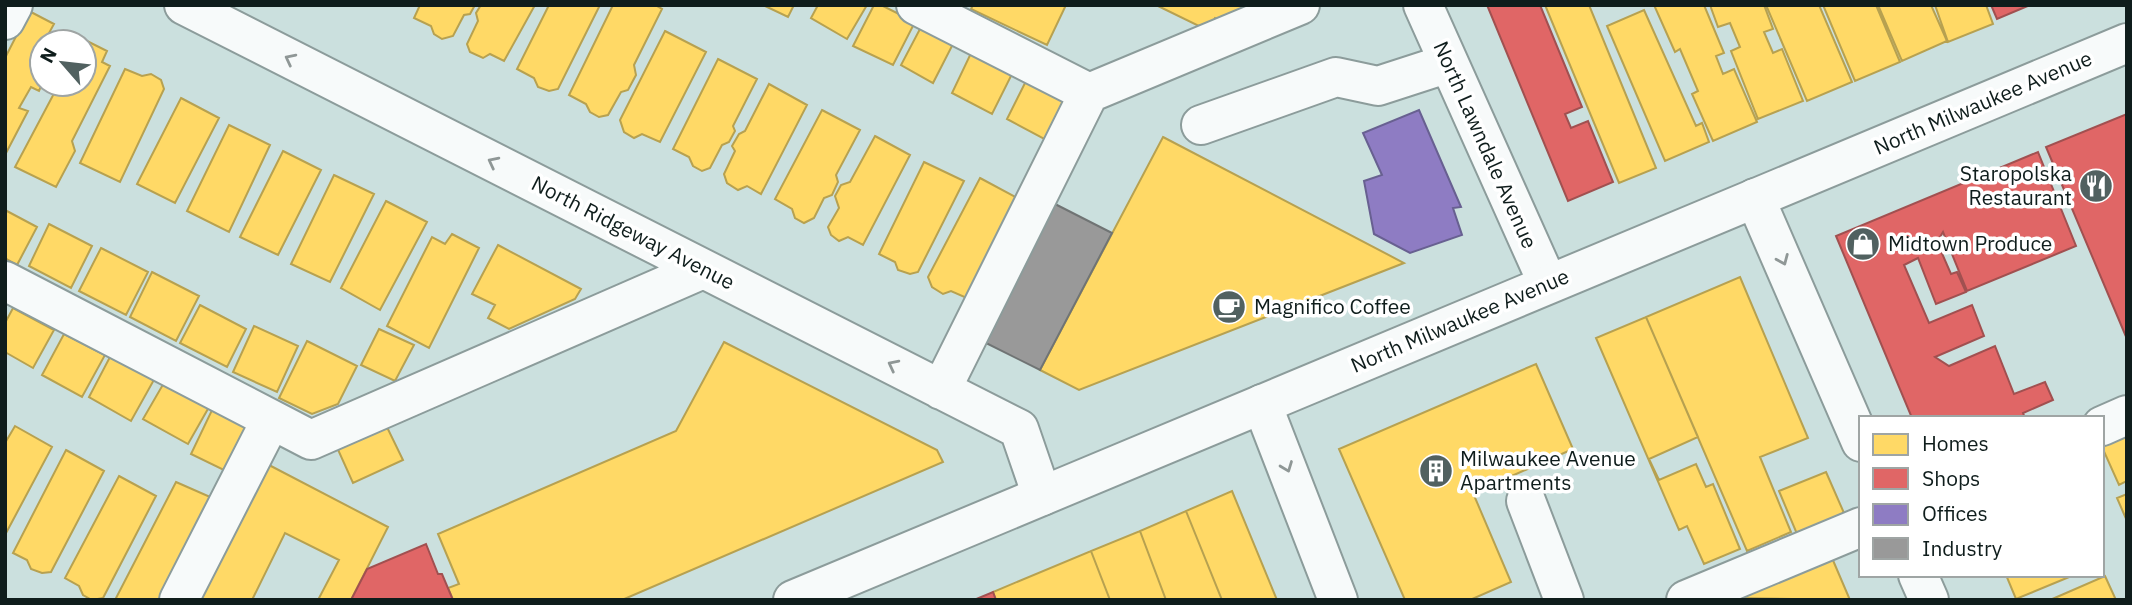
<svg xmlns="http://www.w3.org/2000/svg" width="2132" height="605" viewBox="0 0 2132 605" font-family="'IBM Plex Sans',sans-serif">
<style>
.homes{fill:#ffd966;stroke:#b7a150;stroke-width:2}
.shops{fill:#e06666;stroke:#a15050;stroke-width:2}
.offices{fill:#8e7cc3;stroke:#686091;stroke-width:2}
.industry{fill:#999;stroke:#707474;stroke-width:2}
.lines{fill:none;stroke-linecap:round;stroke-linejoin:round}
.minor-casing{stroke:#8c9c9b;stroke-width:42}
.major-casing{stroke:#8c9c9b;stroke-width:42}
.minor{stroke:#f7fafa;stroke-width:38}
.major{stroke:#f7fafa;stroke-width:38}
.oneway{stroke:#8f9796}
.labels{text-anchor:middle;stroke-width:7;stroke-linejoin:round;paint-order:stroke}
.street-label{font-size:21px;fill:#0f1d1c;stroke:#fff}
.poi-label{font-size:21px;fill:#0f1d1c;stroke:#fff;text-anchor:start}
</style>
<rect width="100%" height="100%" fill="#cbe0de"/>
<path class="homes" d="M420,5H475L470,14L464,15L453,36L442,39L434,34L431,26L414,18Z
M481,5H535L504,61L490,54L483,58L470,52L467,44L478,21L476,13Z
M549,5H600L558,89L549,91L538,87L534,78L517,69Z
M613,5H655L662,9L634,65L636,75L628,90L621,92L608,115L599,117L590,112L586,104L569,95Z
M763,5H794L788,17Z
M818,5H867L847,39L811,18Z
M874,5H881L915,22L893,65L853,46Z
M973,5H1066L1047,45L971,9Z
M1156,5H1279L1234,26L1215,18L1209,31Z
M1545,5H1589L1656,168L1619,183Z
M1654,5H1704L1724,53L1716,56L1723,74L1734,69L1757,122L1713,141L1692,94L1698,91L1680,49L1675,52Z
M1710,5H1764L1773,29L1764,32L1773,53L1782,49L1803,101L1758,119L1731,51L1740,47L1730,23L1718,27Z
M1766,5H1819L1852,82L1807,101Z
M1823,5H1876L1900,62L1855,81Z
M1878,5H1931L1947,41L1902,61Z
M1935,5H1986L1993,24L1948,42Z
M1644,10L1696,126L1702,123L1709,142L1665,161L1607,26Z
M29,11L54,24L49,33L65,42H42V84L39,91L31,87L19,108L28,111L5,155V58Z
M921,27L953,44L933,83L901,65Z
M665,31L706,52L660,142L642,134L634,138L624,132L620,120Z
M83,39L107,51L102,62L110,66L72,141L75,151L56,187L15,167L59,84H84V42H81Z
M972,51L1013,72L992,114L952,93Z
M718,59L757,79L733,126L735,131L729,142L722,145L710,168L702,171L693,166L689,157L673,149Z
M125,69L142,76L151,74L161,80L164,89L120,182L80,163Z
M1028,77L1070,98L1048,141L1007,119Z
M769,84L807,105L761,194L747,186L738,190L727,183L724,174L735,151L732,146L739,134L745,131Z
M181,98L219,118L175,203L137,184Z
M822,110L860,130L836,175L838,182L832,195L824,198L814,218L804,223L795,218L792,209L775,199Z
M229,125L270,145L229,232L187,211Z
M875,136L910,155L863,245L848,237L839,241L831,235L828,227L839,208L835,196L841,185L850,182Z
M1163,137L1404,263L1079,390L1040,370Z
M283,151L321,170L278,255L240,237Z
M924,162L964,181L918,272L910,274L898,270L895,262L879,254Z
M334,175L374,194L330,282L291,264Z
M980,178L1019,199L969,299L951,291L943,294L932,287L928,277Z
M386,201L427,222L380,310L341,288Z
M5,210L37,227L17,265L5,258Z
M49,224L92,246L71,288L29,266Z
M452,234L479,248L429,348L387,326L432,237L445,244Z
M498,245L581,289L575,299L509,329L488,318L495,305L472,294Z
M101,248L148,272L126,315L79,291Z
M152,272L199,296L176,341L130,317Z
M1740,277L1808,438L1760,457L1791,532L1747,551L1646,317Z
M200,305L246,329L227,367L180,343Z
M13,308L54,330L33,368L5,352V323Z
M1646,317L1698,437L1649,459L1659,480L1696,464L1706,487L1713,484L1740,549L1704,564L1687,526L1679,530L1596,338Z
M254,326L298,346L277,392L233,372Z
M379,329L414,345L395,381L361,365Z
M64,334L105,355L82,397L42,375Z
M307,341L357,366L338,404L312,414L279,398Z
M724,342L937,450L943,462L622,600H453L448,588L459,584L438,534L676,431Z
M111,355L155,378L131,421L89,397Z
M1536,364L1573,449L1473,493L1511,582L1470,600H1405L1339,449Z
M165,381L209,407L188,444L143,419Z
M213,408L255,428L232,474L191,454Z
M384,421L403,460L353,483L335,443Z
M15,426L52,447L5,535V443Z
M2127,436V481L2119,485L2102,447Z
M66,450L104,471L51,572L42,573L31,569L27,560L13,553Z
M269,465L388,527L351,600H318L339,560L285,533L252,600H199Z
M1826,472L1844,513L1797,534L1779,491Z
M119,476L156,496L103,598L92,600L83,595L79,586L65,578Z
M176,482L217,500L164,600H115Z
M1232,491L1277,600H1222L1186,511Z
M2127,494V521L2117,498Z
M1186,511L1222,600H1166L1140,531Z
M1140,531L1166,600H1110L1091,551Z
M1091,551L1110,600H996L993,592Z
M1832,558L1850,600L1736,598Z
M2006,575H2074L2016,599Z
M2105,576L2116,600H2050Z"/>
<path class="shops" d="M1487,5H1540L1582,107L1565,114L1571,128L1588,121L1613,182L1568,201Z
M1991,5H2030L1997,19Z
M2127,114V339L2046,147Z
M2038,152L2076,246L1967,291L1943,232L1937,242L1951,274L1957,272L1966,292L1936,304L1918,258L1904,265L1929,323L1972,305L1984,336L1935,357L1949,366L1995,346L2014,394L2045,382L2053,400L2023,413L2025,418H1912L1836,236Z
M426,544L438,574H442L453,600H351L367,569Z
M993,592L996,600H974Z"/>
<path class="offices" d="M1419,110L1461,207L1453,208L1462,235L1410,253L1374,234L1364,181L1382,175L1363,133Z"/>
<path class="industry" d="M1055,204L1112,233L1040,370L984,342Z"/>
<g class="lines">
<g class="minor-casing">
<path id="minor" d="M184,5L1019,429L1042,496
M916,5L1089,93
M1423,5L1548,284
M5,20L13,5
M1201,125L1336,77L1378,86L1449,63
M1755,198L1861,442
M5,281L311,440L703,269
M941,390L1089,93L1300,5
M1262,404L1338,600
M2102,426L2127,415
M1526,501L1564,600
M1918,575L1929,600
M179,600L271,420
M1686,600L1861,527"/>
</g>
<g class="major-casing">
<path id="major" d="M793,600L2127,43"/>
</g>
<use href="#minor" class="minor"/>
<use href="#major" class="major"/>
</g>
<defs><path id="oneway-chevron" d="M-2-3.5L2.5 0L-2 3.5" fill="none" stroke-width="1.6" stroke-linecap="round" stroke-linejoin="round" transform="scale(1.75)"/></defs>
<g class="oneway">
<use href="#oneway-chevron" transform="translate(290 59) rotate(-153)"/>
<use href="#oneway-chevron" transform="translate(493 162) rotate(-153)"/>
<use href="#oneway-chevron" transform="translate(1783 260) rotate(67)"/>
<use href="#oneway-chevron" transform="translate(893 365) rotate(-153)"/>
<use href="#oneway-chevron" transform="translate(1287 467) rotate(69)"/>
</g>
<defs>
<g id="restaurant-disc" transform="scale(1.75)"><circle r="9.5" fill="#516160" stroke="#fff"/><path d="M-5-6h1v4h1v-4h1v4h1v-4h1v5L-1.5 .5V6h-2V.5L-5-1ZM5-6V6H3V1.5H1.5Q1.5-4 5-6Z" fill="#fff"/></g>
<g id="shop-disc" transform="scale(1.75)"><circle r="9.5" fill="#516160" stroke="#fff"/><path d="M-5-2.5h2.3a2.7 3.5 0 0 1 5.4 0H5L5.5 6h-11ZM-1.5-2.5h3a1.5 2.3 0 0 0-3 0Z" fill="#fff"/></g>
<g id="cafe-disc" transform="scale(1.75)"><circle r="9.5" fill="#516160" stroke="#fff"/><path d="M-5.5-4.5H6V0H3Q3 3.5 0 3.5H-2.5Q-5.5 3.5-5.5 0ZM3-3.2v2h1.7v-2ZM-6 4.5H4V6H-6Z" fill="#fff"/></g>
<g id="building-disc" transform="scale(1.75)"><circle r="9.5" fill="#516160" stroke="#fff"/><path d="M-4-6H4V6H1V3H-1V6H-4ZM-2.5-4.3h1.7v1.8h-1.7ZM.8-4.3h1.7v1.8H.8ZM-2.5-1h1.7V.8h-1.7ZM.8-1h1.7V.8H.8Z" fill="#fff"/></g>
</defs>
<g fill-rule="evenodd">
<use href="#restaurant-disc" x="2096" y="186"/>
<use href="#shop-disc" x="1863" y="244"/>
<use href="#cafe-disc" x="1229" y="307"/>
<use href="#building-disc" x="1436" y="471"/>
</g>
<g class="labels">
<g class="street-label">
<text transform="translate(1983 103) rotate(-23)" y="7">North Milwaukee Avenue</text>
<text transform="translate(1485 145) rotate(66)" y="7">North Lawndale Avenue</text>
<text transform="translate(633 233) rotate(27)" y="7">North Ridgeway Avenue</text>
<text transform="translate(1460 321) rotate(-23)" y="7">North Milwaukee Avenue</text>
</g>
<g class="poi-label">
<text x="2072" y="181" text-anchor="end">Staropolska<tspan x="2072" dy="24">Restaurant</tspan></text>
<text x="1888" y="251">Midtown Produce</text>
<text x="1254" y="314">Magnifico Coffee</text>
<text x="1460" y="466">Milwaukee Avenue<tspan x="1460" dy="24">Apartments</tspan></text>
</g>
</g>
<rect width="2132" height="605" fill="none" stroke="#0f1d1c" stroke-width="14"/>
<rect x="1859" y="416" width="245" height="161" fill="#ffffff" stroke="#9fa5a4" stroke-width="2"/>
<rect x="1873" y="434" width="35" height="21" fill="#ffd966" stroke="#9fa5a4" stroke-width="2"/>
<text x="1922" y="451" font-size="21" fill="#0f1d1c">Homes</text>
<rect x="1873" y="468" width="35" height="21" fill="#e06666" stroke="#9fa5a4" stroke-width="2"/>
<text x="1922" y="486" font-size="21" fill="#0f1d1c">Shops</text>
<rect x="1873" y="504" width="35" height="21" fill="#8e7cc3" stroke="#9fa5a4" stroke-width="2"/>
<text x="1922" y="521" font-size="21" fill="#0f1d1c">Offices</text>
<rect x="1873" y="538" width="35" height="21" fill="#999999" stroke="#9fa5a4" stroke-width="2"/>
<text x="1922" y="556" font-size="21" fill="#0f1d1c">Industry</text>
<g transform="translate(63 63) rotate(298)"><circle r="33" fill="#ffffff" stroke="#9fa5a4" stroke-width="2"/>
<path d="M0-5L12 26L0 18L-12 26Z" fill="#516160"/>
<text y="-10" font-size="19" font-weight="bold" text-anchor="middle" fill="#0f1d1c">N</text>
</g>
</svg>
